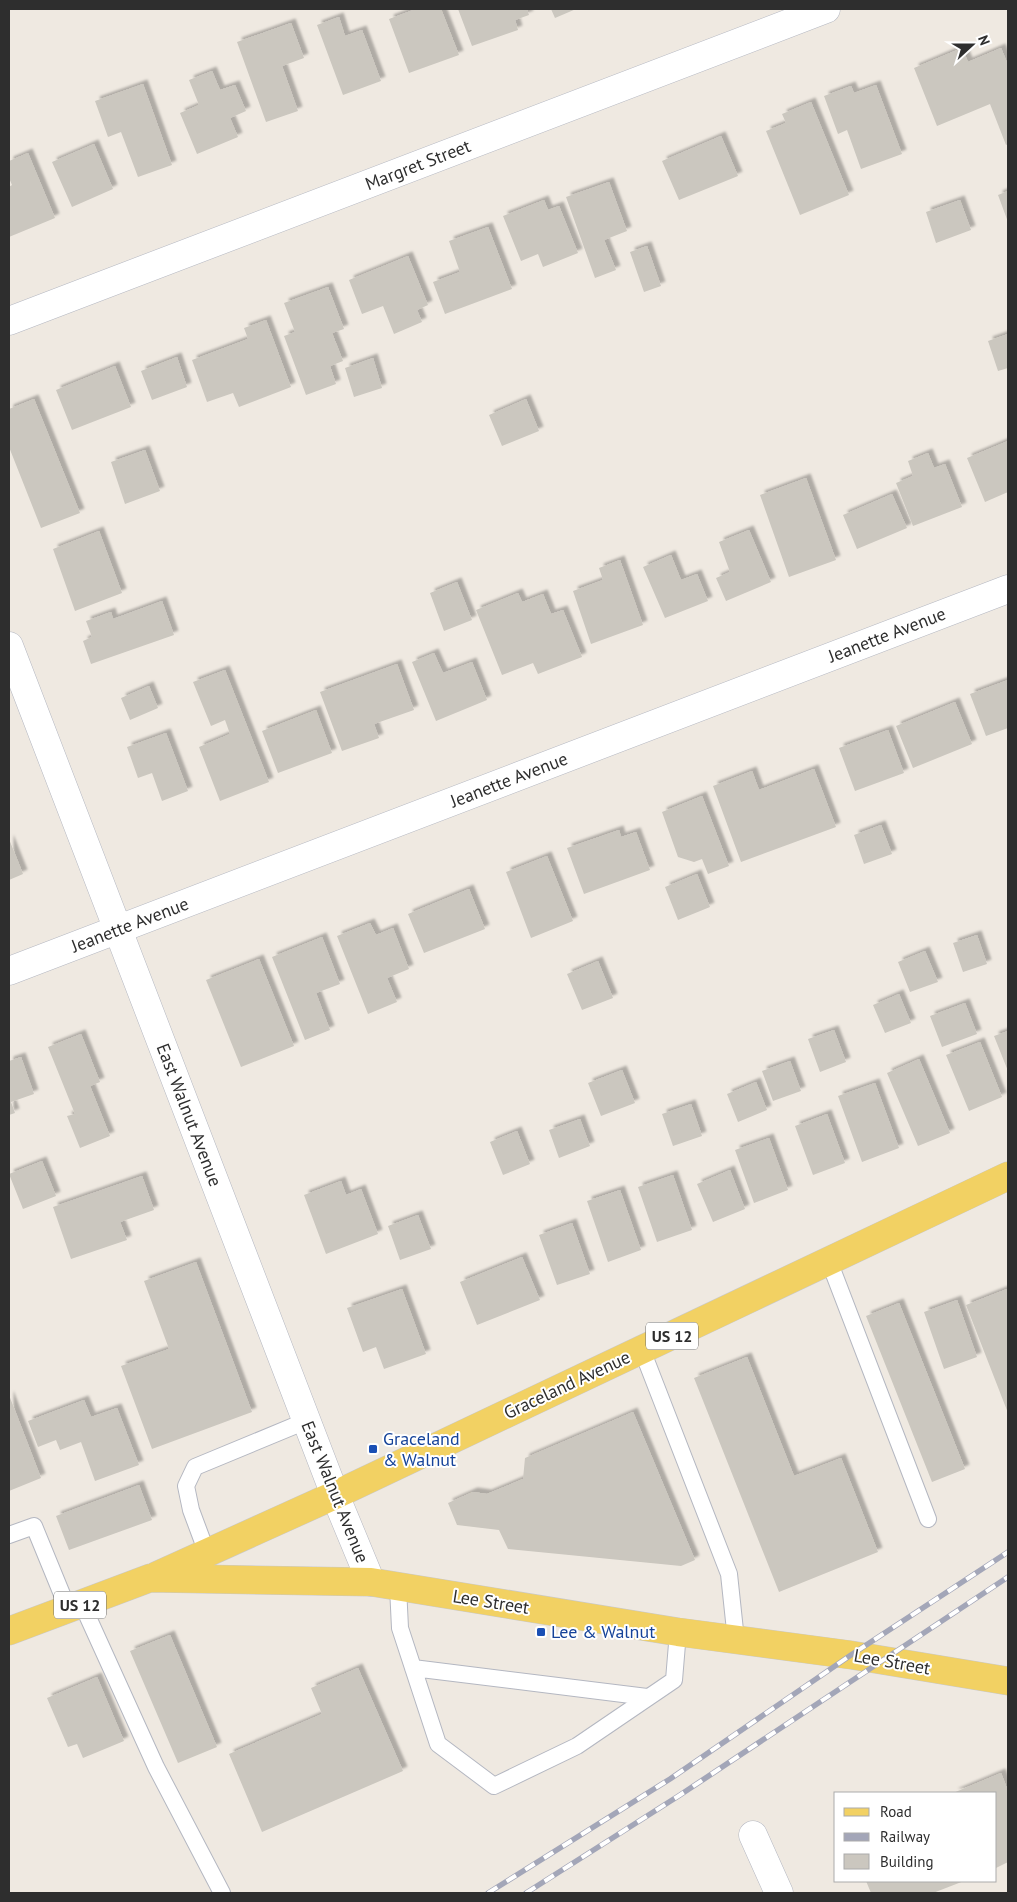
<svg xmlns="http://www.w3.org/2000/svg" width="1017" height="1902" viewBox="0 0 1017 1902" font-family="'PT Sans',sans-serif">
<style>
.building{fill:#cbc7bf;filter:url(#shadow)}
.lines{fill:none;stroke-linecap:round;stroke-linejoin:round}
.service-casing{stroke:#b4b7c1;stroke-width:18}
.minor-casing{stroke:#b4b7c1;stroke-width:29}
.primary-casing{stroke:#c9c9c9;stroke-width:29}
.service{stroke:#fff;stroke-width:16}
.minor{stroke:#fff;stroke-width:28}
.primary{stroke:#f2d163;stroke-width:28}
.rail-casing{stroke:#a3a6b8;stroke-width:5.5}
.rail{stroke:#fff;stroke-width:4;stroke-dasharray:11;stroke-linecap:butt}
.transit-dot{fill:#1a4fb4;stroke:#fff;stroke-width:2}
.labels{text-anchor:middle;stroke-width:4;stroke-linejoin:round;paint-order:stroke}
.shield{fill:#fff;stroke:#6d6d6d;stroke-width:1}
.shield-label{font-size:16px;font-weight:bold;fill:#2e2e2e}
.street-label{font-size:18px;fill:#2e2e2e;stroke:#fff}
.transit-label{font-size:18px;fill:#164399;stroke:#fff;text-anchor:start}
</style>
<defs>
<filter id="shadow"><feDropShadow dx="4.5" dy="-4.5" stdDeviation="1" flood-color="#0004"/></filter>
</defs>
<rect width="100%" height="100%" fill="#efe9e1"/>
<path class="building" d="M416,9H441L459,55L409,73L389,19Z
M458,9H527L529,15L515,20L518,30L472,46Z
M551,9H576L555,18Z
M339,17L345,36L362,30L381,81L343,95L317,25Z
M291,23L304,58L282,66L298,111L266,122L237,42Z
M962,48L968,62L1001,48L1008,65V144L1006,145L990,104L937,126L914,68Z
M212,71L220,90L235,85L246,111L230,118L238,137L197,154L180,113L199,105L189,80Z
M143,84L172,165L138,177L121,132L108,137L95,101Z
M876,85L902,154L861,169L847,130L838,134L824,96L851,86L854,93Z
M811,102L849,195L800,215L766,131L786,123L782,114Z
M721,136L738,176L679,200L662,161Z
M94,144L113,189L72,207L52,162Z
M28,153L55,218L9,237V187L12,185L9,178V161Z
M609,182L627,231L604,240L616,270L595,278L566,197Z
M1008,191V222L998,195Z
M544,200L548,210L559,206L578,253L543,267L538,254L521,261L503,216Z
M960,200L971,230L936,243L926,212Z
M488,227L512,289L445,314L433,282L460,272L449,241Z
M647,246L661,286L644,292L630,252Z
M408,256L428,305L417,310L422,322L394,334L383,306L362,314L349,280Z
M328,287L344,329L332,333L343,361L330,366L336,384L306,395L284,336L295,332L284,303Z
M266,320L291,387L239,407L233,393L207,402L192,360L248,339L244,328Z
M1008,334V368L998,371L988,341Z
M177,357L187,387L152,400L141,371Z
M373,358L382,388L354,397L345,368Z
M115,366L131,407L72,430L56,390Z
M34,399L80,513L41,528L9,447V409Z
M526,399L539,431L502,446L489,415Z
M1008,441V492L985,502L967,458Z
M145,450L160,491L125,504L111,462Z
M928,453L934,468L945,464L962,507L913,526L896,483L913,476L908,461Z
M806,478L836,560L789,577L760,495Z
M892,494L907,528L857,549L843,515Z
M749,530L771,582L726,601L716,578L730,572L719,542Z
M99,531L122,593L75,611L53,549Z
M671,555L681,580L697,574L708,601L665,618L643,567Z
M620,560L643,625L591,644L573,591L603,580L599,568Z
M457,582L472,620L444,631L430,593Z
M518,593L522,602L543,594L551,614L563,610L582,657L538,674L533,663L502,675L476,610Z
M162,601L174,635L91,664L83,641L92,637L86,621L111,612L113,619Z
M434,653L443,673L472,662L487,700L436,721L412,662Z
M397,664L414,710L374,724L379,738L342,751L320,692Z
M225,670L269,782L220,801L199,747L230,734L225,720L211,726L193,682Z
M1008,680V728L986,736L970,694Z
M149,686L158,708L130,720L121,698Z
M955,702L972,744L913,768L896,726Z
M316,710L332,753L278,773L262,731Z
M888,730L904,773L855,791L839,748Z
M166,733L188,791L162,801L152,773L138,778L127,747Z
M814,769L836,827L741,862L713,786L752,771L759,790Z
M702,796L729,866L708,874L702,859L694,862L678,857L662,812Z
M881,825L892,854L864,864L854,835Z
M619,830L621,837L636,832L650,870L584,894L567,848Z
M9,839L23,874L9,880Z
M547,856L573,921L531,938L506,872Z
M697,874L710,907L678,920L665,887Z
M469,889L485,929L424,953L408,914Z
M370,923L376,935L393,928L409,969L387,978L397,1002L368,1014L337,936Z
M977,935L987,964L963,972L953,943Z
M322,937L340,984L316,993L330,1030L305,1040L272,957Z
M925,951L938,982L910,992L898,962Z
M259,959L294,1046L241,1067L206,980Z
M598,961L613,998L582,1010L567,974Z
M899,994L911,1023L885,1033L873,1005Z
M965,1003L977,1034L942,1047L930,1016Z
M834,1030L846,1062L820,1072L808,1039Z
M1008,1031V1071L994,1036Z
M81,1034L100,1082L90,1086L110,1136L80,1148L67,1116L75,1114L48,1047Z
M980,1042L1002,1097L969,1111L946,1055Z
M21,1057L34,1094L11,1102L15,1113L9,1115V1061Z
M919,1059L950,1133L918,1146L887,1073Z
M790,1061L801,1091L773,1101L762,1071Z
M622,1070L635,1103L601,1116L588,1083Z
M756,1082L767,1110L738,1122L727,1094Z
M875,1083L899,1148L862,1162L838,1096Z
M691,1104L702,1136L673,1146L662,1114Z
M827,1114L845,1163L813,1175L795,1126Z
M580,1119L590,1146L559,1158L549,1130Z
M517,1131L530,1164L503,1175L490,1142Z
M769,1138L788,1190L754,1203L735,1150Z
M42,1161L56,1196L23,1209L9,1174Z
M730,1170L745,1209L713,1222L697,1184Z
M673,1175L692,1230L657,1242L638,1187Z
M142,1176L154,1210L120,1222L127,1240L71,1259L53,1207Z
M341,1181L346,1195L361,1189L378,1234L326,1254L304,1195Z
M620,1190L641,1250L608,1262L587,1201Z
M418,1215L431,1249L400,1260L388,1226Z
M572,1223L590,1274L557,1285L539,1235Z
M522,1257L540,1300L477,1325L460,1282Z
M196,1262L252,1412L152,1449L121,1366L169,1349L144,1281Z
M402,1289L426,1354L384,1369L376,1347L363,1352L347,1308Z
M1007,1289L1008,1293V1413L966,1305Z
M957,1300L977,1357L944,1369L924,1312Z
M899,1303L965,1469L932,1482L866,1316Z
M747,1357L794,1476L841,1458L878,1552L779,1592L694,1378Z
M9,1395L41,1478L9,1491Z
M84,1400L91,1417L117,1408L139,1465L95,1481L81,1442L60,1450L56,1440L38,1447L28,1421Z
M633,1412L695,1560L681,1566L508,1549L499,1530L457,1525L448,1503L473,1492L487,1494L523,1479L525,1458Z
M139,1485L152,1520L69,1550L56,1516Z
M170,1635L217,1747L178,1763L130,1651Z
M358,1668L403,1771L262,1832L229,1754L322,1714L311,1688Z
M97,1677L124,1741L83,1758L77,1744L68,1747L47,1698Z
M1001,1773L1008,1791V1862L996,1868V1793H953Z
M866,1881H964L933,1893H871Z"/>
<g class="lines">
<g class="service-casing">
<path id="service" d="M829,1261L928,1519
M642,1350L729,1574L736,1640
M9,1535L34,1526L68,1609
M207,1553L191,1510L186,1486L195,1467L306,1421
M398,1587L400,1628L438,1744L494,1786L577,1746L674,1680L678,1632
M82,1604L156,1767L222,1893
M413,1668L647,1697"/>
</g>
<g class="minor-casing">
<path id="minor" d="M9,321L826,9
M9,646L335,1495L371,1582
M9,971L1008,589
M753,1835L779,1893"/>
</g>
<g class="primary-casing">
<path id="primary" d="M156,1576L335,1495L1008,1176
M9,1631L150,1578L371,1582L678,1632L851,1655L1008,1681"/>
</g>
<use href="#service" class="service"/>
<use href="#minor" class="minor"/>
<use href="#primary" class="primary"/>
<g class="rail-casing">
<path id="rail" d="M488,1893L670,1779L851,1655L1008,1552
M526,1893L680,1795L1008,1577"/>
</g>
<use href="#rail" class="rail"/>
</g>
<g class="transit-dot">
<rect x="368" y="1444" width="10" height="10" rx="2.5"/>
<rect x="536" y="1627" width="10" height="10" rx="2.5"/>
</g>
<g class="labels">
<g class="shield">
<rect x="646" y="1322.5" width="52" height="27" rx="4"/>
<rect x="54" y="1591.5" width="52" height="27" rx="4"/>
</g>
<g class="shield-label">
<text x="672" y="1342">US 12</text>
<text x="80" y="1611">US 12</text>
</g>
<g class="street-label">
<text transform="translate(418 165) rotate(-21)" y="6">Margret Street</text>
<text transform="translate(887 635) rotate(-21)" y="6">Jeanette Avenue</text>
<text transform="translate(509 780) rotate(-21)" y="6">Jeanette Avenue</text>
<text transform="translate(130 925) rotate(-21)" y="6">Jeanette Avenue</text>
<text transform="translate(189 1115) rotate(69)" y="6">East Walnut Avenue</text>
<text transform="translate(567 1385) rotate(-25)" y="6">Graceland Avenue</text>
<text transform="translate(335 1492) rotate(68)" y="6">East Walnut Avenue</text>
<text transform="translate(491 1602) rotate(9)" y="6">Lee Street</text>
<text transform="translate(892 1662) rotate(10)" y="6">Lee Street</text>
</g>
<g class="transit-label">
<text x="383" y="1445">Graceland<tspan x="383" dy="21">&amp; Walnut</tspan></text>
<text x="551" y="1638">Lee &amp; Walnut</text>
</g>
</g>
<rect width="1017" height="1902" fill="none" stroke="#2e2e2e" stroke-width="20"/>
<rect x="834" y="1792" width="162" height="90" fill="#ffffff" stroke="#ababab"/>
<rect x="844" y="1808" width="25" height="8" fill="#f2d163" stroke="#ababab"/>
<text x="880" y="1817" font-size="15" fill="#2e2e2e">Road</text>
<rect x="844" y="1833" width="25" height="8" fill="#a3a6b8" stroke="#ababab"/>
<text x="880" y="1842" font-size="15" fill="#2e2e2e">Railway</text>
<rect x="844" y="1854" width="25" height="15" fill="#cbc7bf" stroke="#ababab"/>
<text x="880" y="1867" font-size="15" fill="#2e2e2e">Building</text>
<g transform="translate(972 45) rotate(69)" stroke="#ffffff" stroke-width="4" paint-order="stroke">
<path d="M0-4L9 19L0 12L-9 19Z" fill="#2e2e2e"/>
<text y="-8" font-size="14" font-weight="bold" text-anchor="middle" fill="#2e2e2e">N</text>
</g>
</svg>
